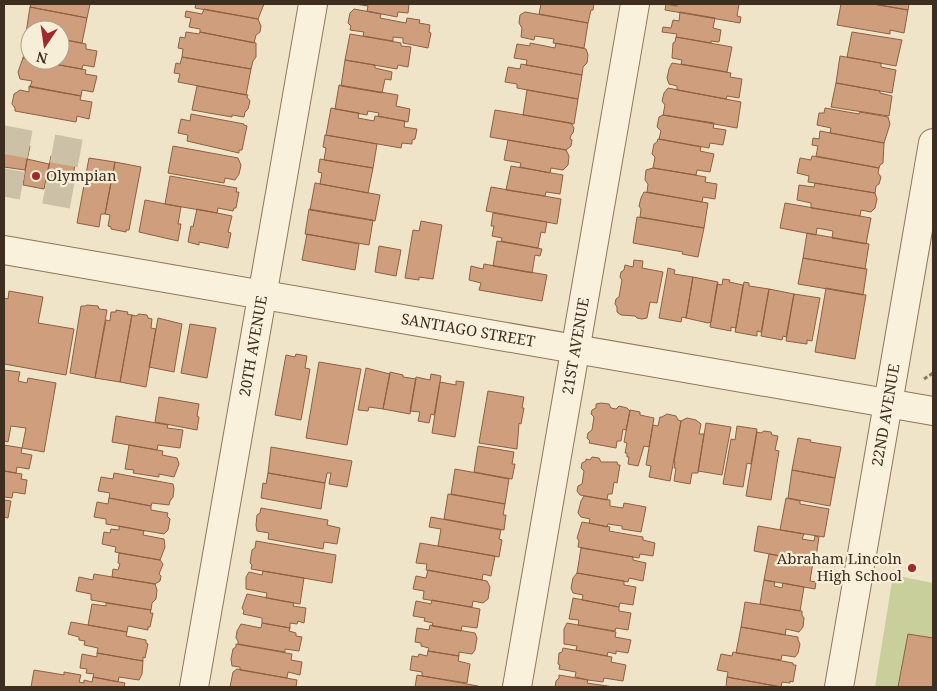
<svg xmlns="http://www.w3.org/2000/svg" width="937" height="691" viewBox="0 0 937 691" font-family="'Noto Serif',serif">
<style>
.green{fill:#c9cf9b}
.building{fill:#cf9f7d;stroke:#8d5f41}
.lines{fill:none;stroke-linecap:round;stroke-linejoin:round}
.minor-tunnel{stroke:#ccc0a6;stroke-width:28;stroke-dasharray:28 14;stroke-linecap:butt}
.minor-casing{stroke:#8d765c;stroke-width:30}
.path{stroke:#8d765c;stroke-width:3;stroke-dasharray:4 2.5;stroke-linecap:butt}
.minor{stroke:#faf1dc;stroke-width:28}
.poi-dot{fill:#9e2a2b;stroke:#f7eed8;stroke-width:2}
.labels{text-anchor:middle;stroke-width:4.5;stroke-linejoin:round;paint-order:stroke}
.poi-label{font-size:15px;fill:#3d2e20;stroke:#f7eed8;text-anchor:start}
.street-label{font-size:15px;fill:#3d2e20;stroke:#f7eed8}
</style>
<rect width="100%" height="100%" fill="#f0e4c8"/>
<path class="green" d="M893,575L933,583V687H875Z"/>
<path class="building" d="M31,4H90L87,18L30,7Z
M196,4H264L258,19L195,8Z
M355,4H409L408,13L398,12L397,17L367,11L368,6Z
M541,4H594L593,10H591L588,23L539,14Z
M666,4L677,6V4H739L737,16L741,17L740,23L665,10Z
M841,4H873L908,10L904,33L890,30V34L837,25Z
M873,4H909L908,10Z
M30,7L87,18L82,43L60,39V30H30V34L26,33Z
M204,9L258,19L261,26L260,32L256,35L254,43L200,32V29L189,27L191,18L185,17L186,11L202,14Z
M354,9L381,14L380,18L406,23L407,18L420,20L419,23L430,25L429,32L431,33L428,48L403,43V38L393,37V41L363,36L364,32L350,30L351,26L348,23L350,13Z
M525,12L588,23L584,48L553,43L554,39L535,36L534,40L521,37L522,28L519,23L520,15Z
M680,12L715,18L713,28L721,30L719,42L711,41V43L676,37L677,34L662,32L663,27L671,28L673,20L679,21Z
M186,32L199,34L200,32L256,43V57L253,61L251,69L182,57L183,49L178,48L180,37L185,38Z
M852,32L902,40L896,66L847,57Z
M27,33L30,34V60L23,58Z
M350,34L401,43V46L411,47L408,67L398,65L397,69L345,60Z
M676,37L732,47L727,72L681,64L682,60L672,58L673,43L675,42Z
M60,39L86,44V49L97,51L94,67L83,65L82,69L31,60H60Z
M530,43L555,48L556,43L586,49L588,55L587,63L583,67L582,75L526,65L527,60L514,58L517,44L530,46Z
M840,56L881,63V67L896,70L892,93L836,83Z
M182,57L251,69L246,95L178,82L180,74L174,73L176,63L180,64Z
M23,58L86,70L85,74L97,76L93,92L82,90L81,96L30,87L32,81L20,79L18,72Z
M345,60L375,65V68L392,72L391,80L385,79L382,93L341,86Z
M672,63L731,73L730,77L742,79L739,98L727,96L726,99L677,90V86L669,84L667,78L669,69Z
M521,64L582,75L578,99L517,88V84L505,82L508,67L520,69Z
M836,83L880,91V93L892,96L889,116L831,107Z
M339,85L398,95L396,106L410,109L408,122L378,116L379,113L368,111L367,115L335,109Z
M29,86L81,96L80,100L92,102L89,119L77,116L76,122L15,111V108L12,104L14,94L20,90L29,92Z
M197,86L248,95L247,97L250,101L248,109L245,112L244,117L232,115V117L192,110Z
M668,88L741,102L737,128L663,115L665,105L662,101L664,93Z
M527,90L578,99L574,124L523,115Z
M331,108L359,113L358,118L374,121L375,116L405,121L404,127L417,129L415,139L412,140V144L402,143L401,148L326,135Z
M825,108L859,114L860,112L888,117L890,124L884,143L830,133L831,128L817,125L819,113H824Z
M495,110L571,123L574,128L573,133L571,135L570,139L572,140L571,146L566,150L490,137Z
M191,114L244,124V125L247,126L242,150H239V153L187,141L188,135L178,133L181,119L190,121Z
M663,115L714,123L713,128L726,130L723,145L710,143L709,148L659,139L661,131L657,127L659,117Z
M820,131L884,143L883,163L880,165L879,168L816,156L818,146L812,145L813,138L819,139Z
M325,135L377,144L373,168L324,160L326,148L323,147Z
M658,139L701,147L700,151L714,154L710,172L697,170L696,175L653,168L655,157L652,154L654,144L657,142Z
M508,140L566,150L569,156L568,165L563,170L551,168L550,173L520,167L521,163L504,160Z
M5,142L30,146L25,170L4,167Z
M173,146L238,158L241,165L239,174L235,180L225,178L224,183L168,173Z
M51,156L76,160L71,185L46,181Z
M812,156L879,168L878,173L881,177L879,184L876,186L875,193L808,182L809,176L797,173L800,158L811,160Z
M89,158L115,162L105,214H101L99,227L77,223Z
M27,159L49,164L44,189L23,185Z
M320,159L373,168L368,193L320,184L322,173L318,172Z
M115,162L141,167L129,230H126V232L111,229V227L108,226L110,215L105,214Z
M511,166L563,175L560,194L546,192L545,196L506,190Z
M653,168L706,177L705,182L717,184L715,199L703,197L702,202L647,192L648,184L645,180L646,170Z
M170,176L237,188L236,192H239L236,208H234L233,211L218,208L217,213L165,204Z
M315,183L380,195L375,221L310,210Z
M815,183L875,193L877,199L875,208L871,212L861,210L860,216L811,208V203L797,200L799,185L814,187Z
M491,187L561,199L557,224L486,211Z
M644,192L708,203L704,228L640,217L641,209L639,206L641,198Z
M145,200L181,207L178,224H181L178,241L139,232Z
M785,203L871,218L866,244L832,238L833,231L817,228L816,235L780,228Z
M197,209L232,216L228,232L231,233L228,248L199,242V245L188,242L191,226L193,227Z
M309,209L373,220L369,245L305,234Z
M493,213L547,222L545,233L541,232L538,248L501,241L502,238L492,236L494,226H491Z
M637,217L704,228L698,257L682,254L683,252L633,243Z
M421,221L442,225L433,279L419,277V280L405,278L413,230L419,231Z
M807,233L869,244L865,269L803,258Z
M307,234L359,244L355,270L302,260Z
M497,241L542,249L540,256L535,255L532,273L493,266Z
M379,246L401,250L396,276L375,272Z
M803,258L867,269L863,295L798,284Z
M634,260L643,261L642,268L663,272L657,303L650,302L647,318L642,319L637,318L635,316L621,315L617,312V307L615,304L616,299L619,297L622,280L620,277L621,272L624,270L625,265L633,267Z
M484,264L547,275L542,301L479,290L481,283L469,280L471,266L483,269Z
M668,268L675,270L674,274L693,277L686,318L682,317L681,322L659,318Z
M693,277L718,282L711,322L708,323L686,318Z
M723,279L730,280L729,282L743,285L736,328L731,327V331L710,327L717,284L722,285Z
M744,282L749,283V286L769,289L761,332L757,331V336L735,332Z
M826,288L866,295L855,359L815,352Z
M769,289L794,294L786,337L783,336L782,340L761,336Z
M9,291L43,297L38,323L74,329L66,375L4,364V298L8,299Z
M794,294L820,298L812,341L807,340V344L786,341Z
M87,305L98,306L99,309L107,310L95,378L70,373L81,306H85Z
M116,310L128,312L127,314L132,315L120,382L95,378L106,320L110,321L111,312H116Z
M139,314L147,315L148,318L152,319L151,328L156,329L146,387L120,382L132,315L136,316Z
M158,318L182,324L174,372L149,367Z
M190,324L216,328L207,378L181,373Z
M296,354L307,356L305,368L310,369L301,420L275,415L286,355L295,357Z
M319,362L361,369L347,445L306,438Z
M366,368L390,374L383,409L369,407L368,411L358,410Z
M4,370L20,372L18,381L27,383L28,378L56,383L44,452L22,448L26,428L11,426L8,442L4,441Z
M390,372L403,375V377L416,379L410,414L383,409Z
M431,374L441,376L434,415L431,414L429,423L418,421L420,412L410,411L416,377L430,380Z
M456,381L464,382L455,437L432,433L440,382L456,385Z
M488,391L524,397L522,408H524L521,424L519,423L517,449L479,443Z
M159,397L199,404L197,416L199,417L197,430L155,422Z
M601,403L609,404L611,408L616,409L619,406L627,408L630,411L626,430L623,429L621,441H617L616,448L589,443L590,441L587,438L588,433L592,430L594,417L591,414L592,410L596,408V404Z
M630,410L640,412V415L654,418L649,447L644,446L638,466L628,464L629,457H627V453H625L627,443L624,442Z
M667,414L676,416L678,420L681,421L670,481L649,477L651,466L646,465L653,425L658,426L660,417H662Z
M116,416L168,425L167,428L183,430L180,448L158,445L157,450L112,442Z
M687,418L696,420L701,424L699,434H704L698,473H692L690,484L674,481L676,468H674L675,462H674L681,421Z
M706,423L731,427L722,475L698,471Z
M737,426L757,429L751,464L747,463L743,487L723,484L731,439L735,440Z
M764,431L771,432L772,435L778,436L775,450L779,451L771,500L746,496L757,432L761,433Z
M798,438L811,440L810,442L841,447L835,478L792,470Z
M4,445L22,448L21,453L32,455L29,469L17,467L16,473L4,471Z
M129,445L163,451L162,455L177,458L179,464L174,477L159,474V477L133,473L134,470L125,469Z
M478,446L514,452L512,464H515L512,479L474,472Z
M271,447L352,461L347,487L329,484L331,473H327L325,483L268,473Z
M592,457L599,458L601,462H617L618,465H620L617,483L614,482L612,494H608L607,500L580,495L577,491L578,486L582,484L584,471L581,468L582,463L586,461V459L590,460Z
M455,469L509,479L505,504L451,494Z
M792,470L835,478L830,506L788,498Z
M4,471L22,474L21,479L27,480L25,494L13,492L12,498L4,497Z
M114,473L173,484L174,489L173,497L170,501L169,505L152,503L151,506L109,498L110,493L98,491L101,477L113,479Z
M268,473L325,483L321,509L261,498L263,483L266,484Z
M448,494L505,504L503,515H506L504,530L444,519Z
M584,496L610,500V506L623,508L624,503L646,507L641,532L622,529V526L608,524L607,527L589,523L590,519L581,517L578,513L581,501Z
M109,498L151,506V510L168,513L167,516L170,519L168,530L164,534L106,524V519L94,517L97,502L108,504Z
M786,498L800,501V504L829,509L824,537L780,530Z
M4,500L11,501L8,518L4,517Z
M261,508L328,520L327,525L340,528L337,544L324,542L323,549L268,539L269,533L257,531L256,525L257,515L260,513Z
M431,517L501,530L499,539L502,540L499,557L438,546L441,529L429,527Z
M582,522L610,527L609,531L643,537V540L655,543L653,556L640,554L639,558L578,547L579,541L577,538Z
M119,526L144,531L143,535L164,539L165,547L160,560L115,552L116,547L102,544L104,532L110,533L111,529L119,530Z
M758,526L804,534L802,539L814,541L815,536L819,537L816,557H814L813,562L754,551Z
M256,541L336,555L332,583L251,569L252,565L250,563L252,550L255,548Z
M420,543L495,556L491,576L483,574L482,580L426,570L427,564L416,563Z
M581,548L633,557V560L646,563L643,581L629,578L628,582L577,573Z
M119,553L160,560L163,564L159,574L161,576L160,581L155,584L112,577L113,569L118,570L120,564L118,563Z
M769,554L813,562L810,581L816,582L815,589L764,580Z
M428,570L487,581L490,587L488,599L483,603L473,601L472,607L423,599L424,591L413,589L416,576L426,578Z
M263,571L304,578L300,604L266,598L267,593L246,589V577L249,572L262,575Z
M577,573L624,581V585L636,587L633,605L620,603L619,607L582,600L583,595L573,593L571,588L573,578Z
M94,574L155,584L157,590L156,599L152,603L151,610L91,600V594L76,591L79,577L93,580Z
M764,580L775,582L774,586L782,588L783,583L804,587L800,611L760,604Z
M247,594L294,603L293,606L306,608L304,623L298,621L297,624L290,623V628L262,623V618L243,614L244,611L242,608Z
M573,598L619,607V611L631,613L628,630L616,628L615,631L578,625L579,620L569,619Z
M432,600L480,609L477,628L462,626L461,631L432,626L433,623L424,621L425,618L413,616L416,601L431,604Z
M745,602L802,611V615L804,618L803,627L799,632L786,629L785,635L741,627Z
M106,603L151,610L150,613H153L150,627H148V630L128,626L127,632L88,625L92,604L106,606Z
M71,622L127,632L126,636L146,640V643L148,644L145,658L143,657V661L97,653L98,648L84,645L85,641L79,640V637L68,634Z
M262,623L290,628L289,631L296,633V636L302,637L299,651L285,649V652L238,644V641L236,638L237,631L241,624L261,628Z
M567,623L616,632L615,637L631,640L628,653L616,651V654L608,652L607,656L576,650L577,646L564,644V629Z
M430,625L475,633L477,638L475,650L472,654L459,652V656L428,651L429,648L421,646V643L415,642L417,628L429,630Z
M741,627L798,637V640L800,644L798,653L795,657L782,655L781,660L736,653Z
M908,634L933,638V687H898Z
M236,644L292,654L291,660L302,662L300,675L288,672L287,678L240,670V667L232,666L231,659L233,649L236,647Z
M563,648L612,657L611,662L626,665L623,681L604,678L603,682L588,680L575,677L576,672L559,669L560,665L558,664L559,653L562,652Z
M428,651L459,656L458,661L470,664L467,683L422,676V672L410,670L412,656L418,657L419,654L427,656Z
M733,652L793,663V665H796L793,682L790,681V683L782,682L781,687L727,677L728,672L717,670L721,654L732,656Z
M97,653L143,661L142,674L139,680L119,677L118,682L93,677L94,674L86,673L87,669L80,668L82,654L97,657Z
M237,669L297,680L296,687H230L233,672Z
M34,670L64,675V672L81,675L79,682L84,683V680L92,682L93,677L125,683L124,687H31Z
M417,675L478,686V687H415Z
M559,675L588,680L587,683L614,687H555L556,681L559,678Z
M727,677L781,687H784H726Z"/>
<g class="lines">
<path class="minor-tunnel" d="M6,197L19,127
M56,206L69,137"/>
<g class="minor-casing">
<g id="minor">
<path id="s1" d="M4,250L933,411"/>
<path id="s2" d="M194,687L313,4"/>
<path id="s3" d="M517,687L635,4"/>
<path id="s4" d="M839,687L933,143"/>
</g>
</g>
<path class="path" d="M924,379L933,373"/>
<use href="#minor" class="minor"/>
</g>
<g class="poi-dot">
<circle cx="36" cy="176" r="5"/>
<circle cx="912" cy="568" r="5"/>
</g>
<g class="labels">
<g class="poi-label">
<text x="46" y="181">Olympian</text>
<text x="902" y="564" text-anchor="end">Abraham Lincoln<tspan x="902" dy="17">High School</tspan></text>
</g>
<g class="street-label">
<text dy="5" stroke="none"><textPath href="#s1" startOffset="471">SANTIAGO STREET</textPath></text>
<text dy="5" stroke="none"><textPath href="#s3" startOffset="346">21ST AVENUE</textPath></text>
<text dy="5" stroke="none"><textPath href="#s2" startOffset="346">20TH AVENUE</textPath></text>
<text dy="5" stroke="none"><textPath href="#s4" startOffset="276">22ND AVENUE</textPath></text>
</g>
</g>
<rect width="937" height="691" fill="none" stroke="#3d2e20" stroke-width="10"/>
<g transform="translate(45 45) rotate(193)"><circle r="24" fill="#f7eed8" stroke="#ada18e"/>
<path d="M0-4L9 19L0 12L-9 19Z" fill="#9e2a2b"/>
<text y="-8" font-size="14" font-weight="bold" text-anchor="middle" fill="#3d2e20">N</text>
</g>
</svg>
